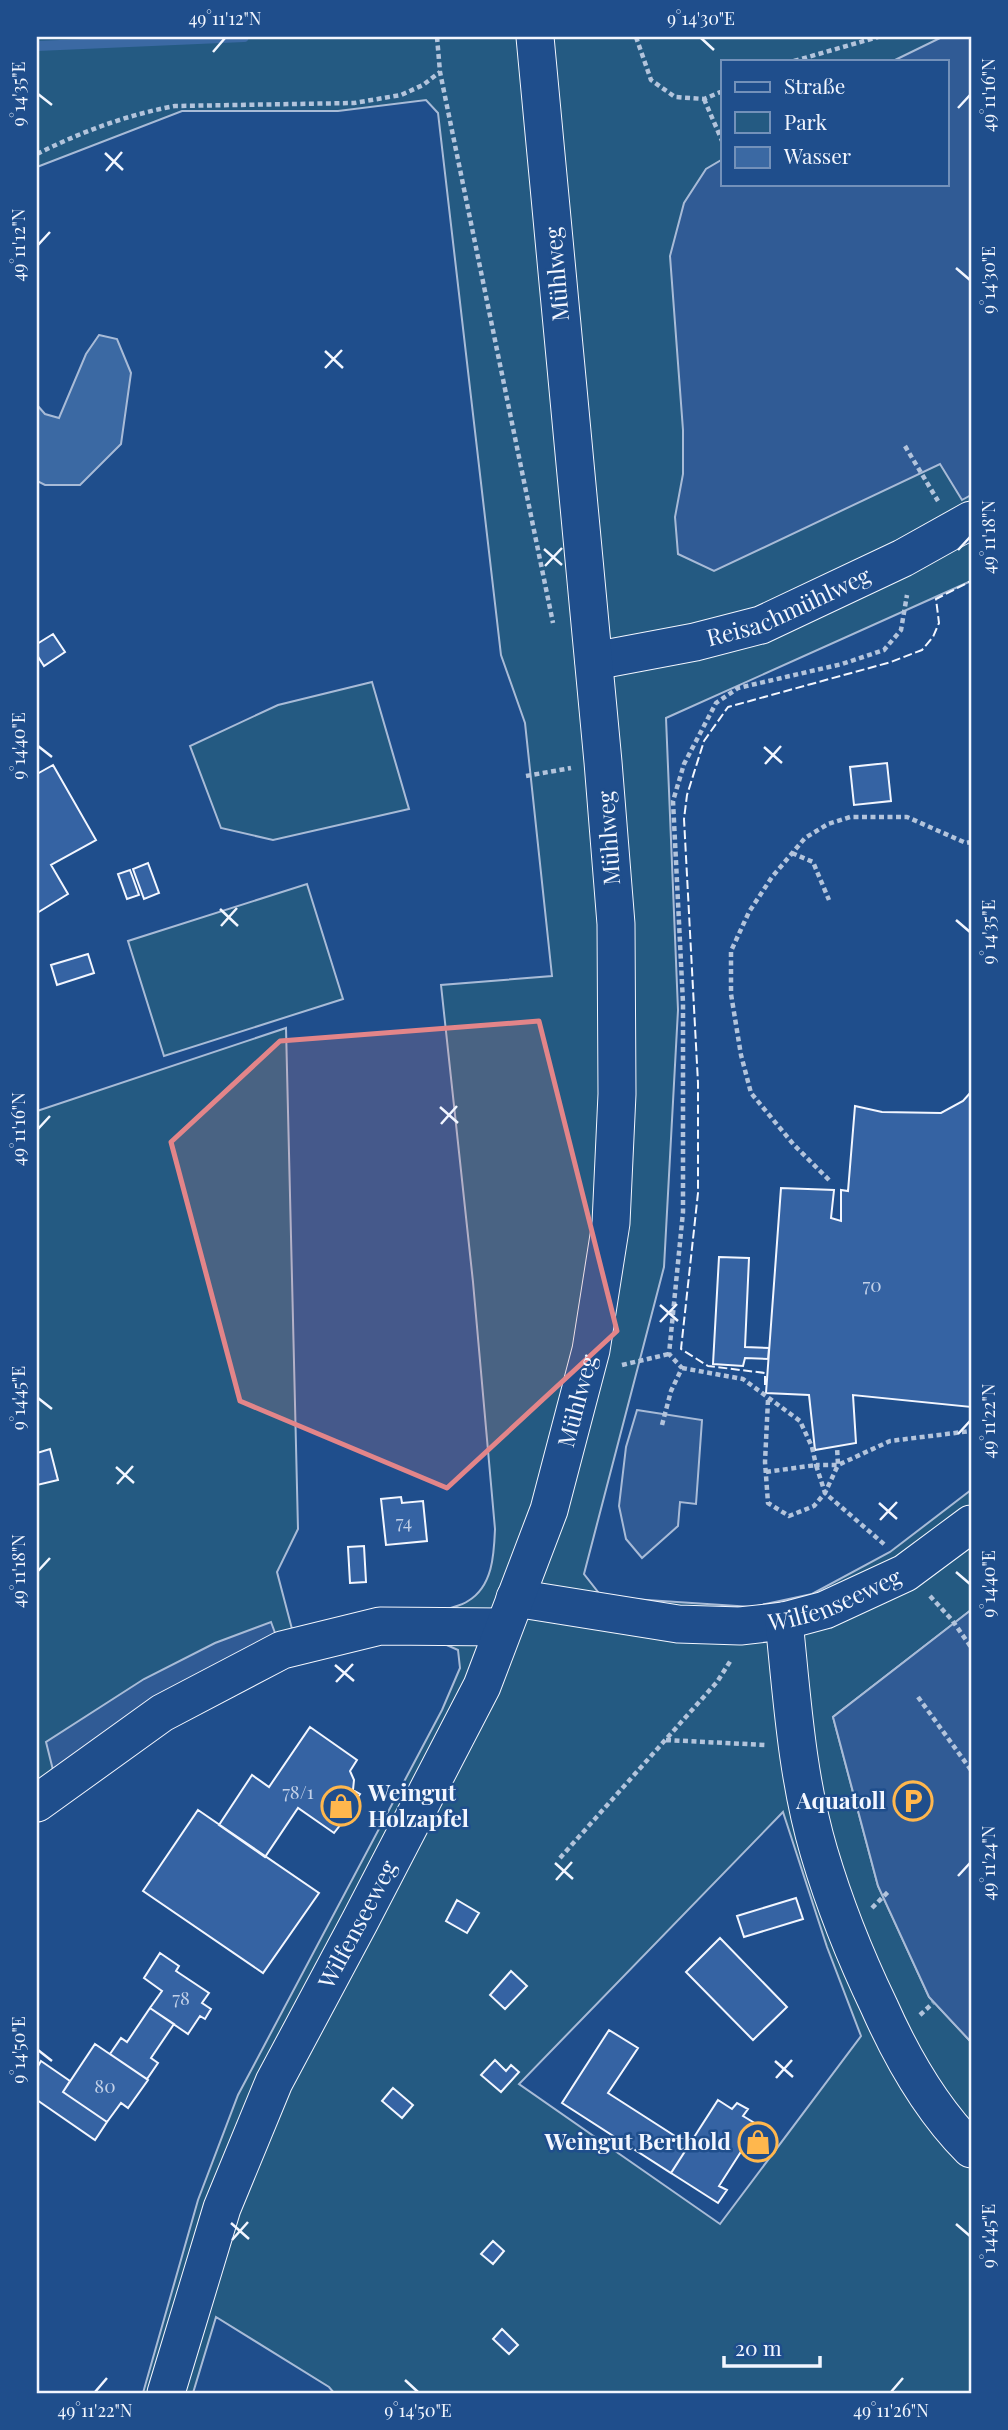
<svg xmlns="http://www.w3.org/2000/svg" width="1008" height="2430" viewBox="0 0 1008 2430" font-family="'Playfair Display',serif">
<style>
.green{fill:#245a82;stroke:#a8bbd7;stroke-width:2;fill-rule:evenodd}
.parking{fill:#305b95;stroke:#a8bbd7;stroke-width:2}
.water{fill:#3b69a3;stroke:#a8bbd7;stroke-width:2}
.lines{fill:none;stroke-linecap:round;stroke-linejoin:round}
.stream{stroke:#3b69a3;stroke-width:10}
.building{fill:#3563a3;stroke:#f2f6ff;stroke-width:2}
.minor-casing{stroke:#f2f6ff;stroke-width:39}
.path{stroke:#b3c4dc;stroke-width:4.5;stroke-dasharray:5 3.5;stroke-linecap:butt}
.minor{stroke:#1f4e8c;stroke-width:37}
.fence{stroke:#f2f6ff;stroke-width:2;stroke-dasharray:9 3.5;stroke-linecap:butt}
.marked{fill:#e38589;fill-opacity:0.2;stroke:#e38589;stroke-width:5;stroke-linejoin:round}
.ticks{fill:none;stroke:#f2f6ff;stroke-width:2.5}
.labels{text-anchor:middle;stroke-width:5;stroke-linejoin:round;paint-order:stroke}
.number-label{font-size:19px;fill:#c3d1e8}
.street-label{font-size:23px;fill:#f2f6ff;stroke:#1f4e8c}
.poi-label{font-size:23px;font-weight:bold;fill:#f2f6ff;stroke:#1f4e8c;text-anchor:end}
.neatline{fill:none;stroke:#f2f6ff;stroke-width:2.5}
.ticks-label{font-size:18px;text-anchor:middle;fill:#f2f6ff}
</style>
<rect width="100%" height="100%" fill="#1f4e8c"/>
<path class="green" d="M37,37H971V581L666,718L678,1010L664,1267L584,1574L602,1597L752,1607L812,1594L890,1552L971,1490V1610L833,1717L878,1886L929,1997L971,2042V2393H334L329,2387L216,2317L193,2393H143L198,2200L238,2095L442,1710L460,1668L458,1650L440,1642L397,1639L300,1660L168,1722L37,1818V1111L286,1028L298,1529L277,1572L292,1629L447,1609C453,1607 463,1605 468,1601C493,1586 494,1554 495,1529L473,1282L441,985L552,976L525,723L501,655L438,113L426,100L338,111H182L37,167ZM723,61H947V184H723ZM783,1812L827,1947L861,2036L720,2224L519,2084Z
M372,682L409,809L273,840L221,828L190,746L278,705Z
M307,884L343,999L164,1056L128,941Z"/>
<path class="parking" d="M942,37H971V495L962,500L940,464L714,571L678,554L675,517L683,474V430L670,256L684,203L706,169L723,159V184H947V61H893Z
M637,1410L702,1420L696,1504L680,1502L678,1526L642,1558L626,1539L619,1506L626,1447Z
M971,1610V2042L929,1997L878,1886L833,1717Z
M271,1622L278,1641L53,1770L46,1742L144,1679L215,1643Z"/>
<path class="water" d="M99,335L117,339L131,373L121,444L80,485H45L37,481V405L45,414L59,418L86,354Z"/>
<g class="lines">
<path class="stream" d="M37,46L244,37"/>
</g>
<path class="building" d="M53,634L65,652L44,666L37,655V644Z
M887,763L891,801L854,805L850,767Z
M53,765L96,840L51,865L68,894L37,913V774Z
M148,863L159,893L144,899L133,869Z
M130,870L139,895L127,899L118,874Z
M88,954L94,973L57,985L51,965Z
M971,1092V1407L853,1395L856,1443L815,1450L809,1395L766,1393L781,1188L834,1190L831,1218L841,1221V1190L848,1191L855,1106L882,1112L941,1113L963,1101Z
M719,1257L749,1258L745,1347L769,1348L768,1359L745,1358L743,1366L713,1364Z
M50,1449L58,1480L37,1485V1453Z
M401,1497L402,1503L423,1501L427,1541L386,1545L381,1499Z
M364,1546L366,1582L350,1583L348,1547Z
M310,1727L357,1760L350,1771L354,1780L353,1790L360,1794L353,1804L355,1806L334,1833L298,1808L265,1857L219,1825L252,1775L269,1787Z
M198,1810L319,1893L263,1973L143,1891Z
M796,1898L803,1919L744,1937L737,1916Z
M457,1900L479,1913L467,1933L446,1921Z
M720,1938L787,2007L753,2040L686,1972Z
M160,1953L179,1966L176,1971L209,1993L202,2003L211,2009L205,2019L200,2016L188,2034L150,2008L162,1991L144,1978Z
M511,1971L527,1986L505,2009L490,1995Z
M150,2008L174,2024L151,2058L158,2063L147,2079L110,2054L121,2038L127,2042Z
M609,2030L638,2048L608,2093L689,2145L671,2173L562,2103Z
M95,2044L148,2080L128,2108L121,2103L107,2122L63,2092Z
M495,2060L506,2071L511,2065L519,2072L501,2092L481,2075Z
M41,2061L70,2081L63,2092L107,2122L95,2140L37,2100V2068Z
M393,2088L413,2105L402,2118L382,2101Z
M718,2100L732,2109L737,2103L748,2109L743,2116L758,2125L719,2186L727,2190L718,2203L671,2173Z
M493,2241L504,2251L493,2264L481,2254Z
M502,2329L518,2345L509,2354L493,2339Z"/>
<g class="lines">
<g class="minor-casing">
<g id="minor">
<path id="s1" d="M594,661L695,642L761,625L903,558L971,520"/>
<path id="s2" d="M515,1598L678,1624L740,1626L784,1621L825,1610L905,1573L971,1524"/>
<path d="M784,1621C792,1698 797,1778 819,1852C835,1906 855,1956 879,2006C902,2058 931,2109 971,2149"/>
<path d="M37,1803L162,1713L282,1650L380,1626L503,1627"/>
<path id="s3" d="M166,2393L222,2208L274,2082L360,1921L482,1686L549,1510L591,1350L611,1223L617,1094L616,924L603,762L535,37"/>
</g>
</g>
<path class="path" d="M437,37L440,72L553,623
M636,37L651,80L675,97L704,99L723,91
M794,61L878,37
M704,99L723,143
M37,154C81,132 126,115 175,106L354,103L401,95L423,85L440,72
M905,446L938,501
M526,776L571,768
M792,853L813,862L829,900
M829,1180L794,1145L751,1093L741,1055L731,994V951L749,912L772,877L805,838L828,824L850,817H907L966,843L971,842
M622,1365L669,1354
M682,1368L743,1379L800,1421L812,1447L816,1465H838L890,1441L971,1431
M768,1400L765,1462L768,1503L789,1516L814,1506L825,1493L838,1465L837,1447
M662,1425L671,1391L682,1368L669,1354L683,1212V1003L673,801L684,764L716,703L738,688L842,664L884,650L901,630L907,595
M766,1472L816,1465L825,1493L885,1545
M930,1596L952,1620L971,1647
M918,1697L971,1770
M666,1740L765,1745
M560,1858L717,1682L731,1660
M872,1908L890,1890
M920,2015L933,2003"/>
<use href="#minor" class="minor"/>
<path class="fence" d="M765,1385V1373L708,1366L681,1349L698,1193V1083L684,819L687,795L704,741L728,707L891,662L922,650L933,637L939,623L936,599L971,581"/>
</g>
<path class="marked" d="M539,1021L617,1331L447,1488L240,1401L171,1142L280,1041Z"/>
<path class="ticks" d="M701,38L714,50M213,52L225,38M38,94L52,105M958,108L970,95M105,153L123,170M106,171L122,152M38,245L50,232M956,268L970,280M325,351L343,368M325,368L342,350M544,549L562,565M958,550L970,537M545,566L562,548M38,746L52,757M764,747L782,763M765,764L781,746M220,909L238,926M956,920L970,932M221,926L237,908M440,1107L458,1123M441,1124L457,1106M38,1129L50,1116M660,1305L678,1321M660,1322L677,1304M38,1398L52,1409M958,1434L970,1421M116,1467L134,1483M117,1484L133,1466M879,1503L897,1519M880,1520L897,1502M38,1571L50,1558M956,1572L970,1584M335,1665L354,1681M336,1682L353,1664M555,1863L573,1879M958,1876L970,1863M556,1880L572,1862M38,2050L52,2061M775,2061L793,2077M776,2078L792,2060M231,2223L249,2239M956,2224L970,2236M232,2240L248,2222M405,2380L418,2392M95,2392L107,2378M891,2392L903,2378"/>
<defs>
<g id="parking-ring" transform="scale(2.0125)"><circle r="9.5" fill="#1f4e8c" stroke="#ffb74d" stroke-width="1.5"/><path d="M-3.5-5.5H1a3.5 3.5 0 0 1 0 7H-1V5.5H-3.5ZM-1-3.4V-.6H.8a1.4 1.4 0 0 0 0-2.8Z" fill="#ffb74d"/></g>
<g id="shop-ring" transform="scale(2.0125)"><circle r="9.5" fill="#1f4e8c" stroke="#ffb74d" stroke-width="1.5"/><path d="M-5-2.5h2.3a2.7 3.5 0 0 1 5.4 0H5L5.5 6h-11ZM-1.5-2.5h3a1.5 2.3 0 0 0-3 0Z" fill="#ffb74d"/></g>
</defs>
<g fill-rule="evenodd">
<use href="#parking-ring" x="913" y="1801"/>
<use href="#shop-ring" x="341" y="1806"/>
<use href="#shop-ring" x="758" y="2142"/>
</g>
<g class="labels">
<g class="number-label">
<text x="872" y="1292">70</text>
<text x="404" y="1529">74</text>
<text x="298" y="1799">78/1</text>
<text x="181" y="2005">78</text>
<text x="105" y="2093">80</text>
</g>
<g class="street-label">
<text transform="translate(557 274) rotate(-95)" y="8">Mühlweg</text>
<text dy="8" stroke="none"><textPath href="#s1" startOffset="203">Reisachmühlweg</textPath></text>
<text transform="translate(609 838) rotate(-94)" y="8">Mühlweg</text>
<text dy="8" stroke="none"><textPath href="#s3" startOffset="1078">Mühlweg</textPath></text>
<text dy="8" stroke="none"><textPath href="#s2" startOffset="326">Wilfenseeweg</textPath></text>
<text dy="8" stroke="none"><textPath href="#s3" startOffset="508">Wilfenseeweg</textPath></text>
</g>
<g class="poi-label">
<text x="368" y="1801" text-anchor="start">Weingut<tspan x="368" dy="26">Holzapfel</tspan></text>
<text x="886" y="1809">Aquatoll</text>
<text x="731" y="2150">Weingut Berthold</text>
</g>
</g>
<rect width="1008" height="2430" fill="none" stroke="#1f4e8c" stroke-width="77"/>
<rect x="721" y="60" width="228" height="126" fill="#1f4e8c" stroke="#7391ba" stroke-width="2"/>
<rect x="735" y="82" width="35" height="10" fill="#1f4e8c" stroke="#7391ba" stroke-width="2"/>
<text x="784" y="94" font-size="21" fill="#f2f6ff">Straße</text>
<rect x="735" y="112" width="35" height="21" fill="#245a82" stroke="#7391ba" stroke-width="2"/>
<text x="784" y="130" font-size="21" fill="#f2f6ff">Park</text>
<rect x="735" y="147" width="35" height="21" fill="#3b69a3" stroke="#7391ba" stroke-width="2"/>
<text x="784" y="164" font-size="21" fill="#f2f6ff">Wasser</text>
<path d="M724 2356v10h96v-10" fill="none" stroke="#f2f6ff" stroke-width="3.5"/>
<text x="735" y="2356" font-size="21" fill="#f2f6ff" stroke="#1f4e8c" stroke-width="5" paint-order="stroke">20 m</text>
<rect x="38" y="38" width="932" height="2354" class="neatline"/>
<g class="ticks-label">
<text x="225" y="25">49°11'12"N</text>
<text x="701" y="25">9°14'30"E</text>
<text transform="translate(19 94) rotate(-90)" y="6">9°14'35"E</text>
<text transform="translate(989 95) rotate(-90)" y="6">49°11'16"N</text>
<text transform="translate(19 245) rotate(-90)" y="6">49°11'12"N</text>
<text transform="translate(989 280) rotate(-90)" y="6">9°14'30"E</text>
<text transform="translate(989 537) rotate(-90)" y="6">49°11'18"N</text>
<text transform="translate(19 746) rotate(-90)" y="6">9°14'40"E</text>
<text transform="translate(989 932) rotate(-90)" y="6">9°14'35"E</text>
<text transform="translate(19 1129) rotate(-90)" y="6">49°11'16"N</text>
<text transform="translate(19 1398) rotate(-90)" y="6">9°14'45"E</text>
<text transform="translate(989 1421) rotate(-90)" y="6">49°11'22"N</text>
<text transform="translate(19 1571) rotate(-90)" y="6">49°11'18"N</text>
<text transform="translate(989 1584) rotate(-90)" y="6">9°14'40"E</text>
<text transform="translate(989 1863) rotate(-90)" y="6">49°11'24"N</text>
<text transform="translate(19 2050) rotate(-90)" y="6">9°14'50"E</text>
<text transform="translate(989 2236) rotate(-90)" y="6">9°14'45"E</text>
<text x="95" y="2417">49°11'22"N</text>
<text x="418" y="2417">9°14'50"E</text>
<text x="891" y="2417">49°11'26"N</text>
</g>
</svg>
